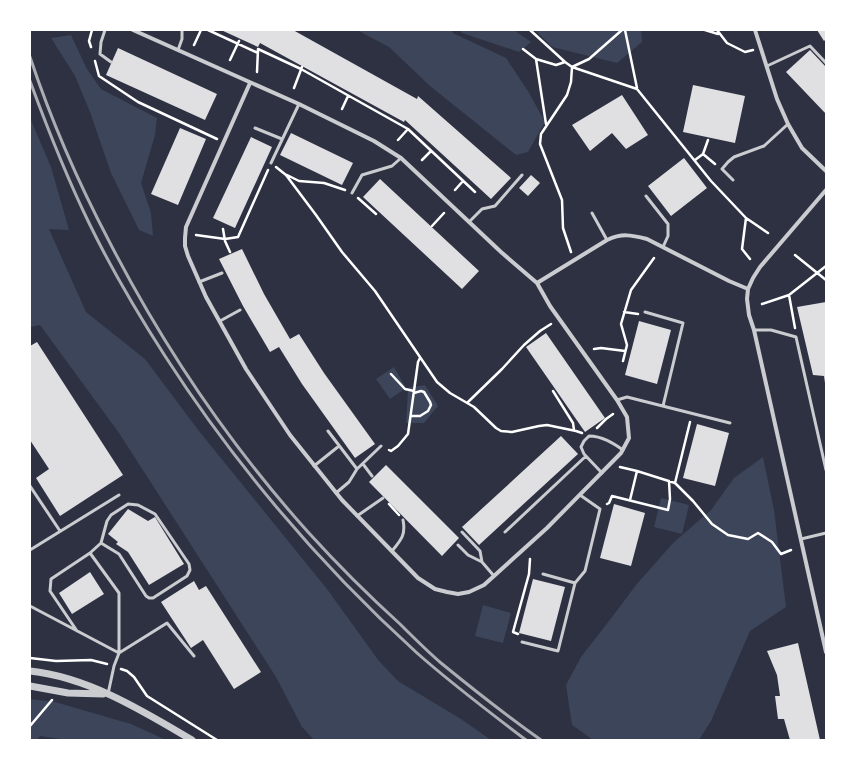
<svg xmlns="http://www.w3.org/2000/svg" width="856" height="770" viewBox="0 0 856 770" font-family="Helvetica,sans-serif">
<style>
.green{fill:#3c4559}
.building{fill:#e0e0e3}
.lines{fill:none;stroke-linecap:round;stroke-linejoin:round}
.path{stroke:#fff;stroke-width:2.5}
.service{stroke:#caccd0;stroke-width:3}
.minor{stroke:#caccd0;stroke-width:4}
.tertiary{stroke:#caccd0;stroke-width:7}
.rail{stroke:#abadb3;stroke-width:3}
</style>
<rect width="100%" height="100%" fill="#2d3142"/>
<path class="green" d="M357,30H451L453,33L506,58L528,91L545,122L528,152L516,155L430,86L389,47Z
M460,30H514L531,42L519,52L462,33Z
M535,30H641L642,42L617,63L552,47Z
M71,35L87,69L101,89L157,118L155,135L141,183L151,213L153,236L139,230L111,173L90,112L75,76L51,38Z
M30,118L51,167L69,230L49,229L86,312L145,359L199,431L327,589L379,661L398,681L461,719L491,740H314L302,727L276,677L119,433L40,325L30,327Z
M394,367L406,388L425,385L438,406L424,423H406L408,391L403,390L390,399L376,379Z
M763,457L774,510L786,607L750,631L711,721L699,740H593L572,725L566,685L581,657L612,617L636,585L673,543L711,510L734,478Z
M661,498L689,505L682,534L654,527Z
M483,605L511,613L503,643L475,636Z
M30,699L55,702L131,724L166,740H67L40,736L37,740H30Z"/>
<path class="building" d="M221,30H293L417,99L418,96L511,178L491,199L405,120L404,122L260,43L258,47Z
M817,30H826V39L824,41Z
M118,48L217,94L205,120L106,75Z
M810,50L826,67V114L786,72Z
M693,85L745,96L735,143L683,132Z
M622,95L648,135L626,149L612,133L590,151L572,125Z
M180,128L206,139L178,205L151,194Z
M291,133L353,163L342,185L280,155Z
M251,137L272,147L235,228L213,218Z
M684,158L707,188L671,216L648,186Z
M531,175L540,183L528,196L519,188Z
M380,179L479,271L462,289L363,197Z
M242,249L264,294L290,339L299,334L324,373L375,444L355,458L302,384L279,347L270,352L243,306L219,259Z
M826,302V382L825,383L824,376L813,375L797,307Z
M639,321L671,330L657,384L625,375Z
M546,333L605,418L585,432L526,347Z
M37,342L123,475L60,516L36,478L49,469L30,440V346Z
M697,424L729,433L715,486L683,478Z
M561,436L578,454L479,545L462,527Z
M386,465L459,538L442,556L369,482Z
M614,504L645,513L631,566L600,558Z
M128,509L148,521L155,517L184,564L149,585L128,552L116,544L118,542L108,534Z
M90,572L104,594L72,614L59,593Z
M533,579L565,587L551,641L519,633Z
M194,581L199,590L206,586L261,672L234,689L203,640L191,648L161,602Z
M798,643L820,740H790L784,719H778L775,696H780L777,675L767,651Z"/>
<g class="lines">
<path class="path" d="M208,30L258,53
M530,30L565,62L572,67L637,89L711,181L746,218L768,233
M625,30L637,88
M705,30L718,34
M717,30L727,43L745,52L753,50
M194,45L201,30
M91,47L89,41L92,30
M523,49L536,59L556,65L565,62
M536,59L546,124
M230,60L239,41
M95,61L99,76L138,102L217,139
M257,72L258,49L301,69L408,129L475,192
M294,88L302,67
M342,109L348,96
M398,140L408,129
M703,154L715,164
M422,160L431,151
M695,160L703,154L708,140
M276,167L286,175L316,215L342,252L375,291L437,382L450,393L474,407L496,428L501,431L512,432L539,426L547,425L576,431L582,433
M287,175L299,181L324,183L345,190
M455,190L463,181
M358,198L376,214
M746,218L742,249L750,259
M432,226L444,213
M223,229L225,241L230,252
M196,235L225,239L238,237L268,170
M571,252L563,228L562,200L540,144L541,134L567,95L571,82L572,67L589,59L622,30
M795,255L826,280
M789,295L795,328
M762,304L789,295L826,266
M624,312L638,314
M594,349L601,348L625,351
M623,361L627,345L621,324L631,290L654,258
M391,374L405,389L414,391
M553,391L573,423L574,430
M467,403L502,369L524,345L540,331L551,324
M411,416H420L428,411L431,405L430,402L424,392L421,391L414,393
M597,428L606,419L613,414
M389,450L391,451L398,446L408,434L418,362L420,358
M620,467L637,471L675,483L693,501L712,524L728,535L748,539L758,533L772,542L781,554L791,550
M675,483L690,422
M630,500L637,471
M389,504L399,515
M607,504L609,503L612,496L668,510L670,499L669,481
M518,634L513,632L529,574L530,559
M30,658L56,661L91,660L107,664
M121,669L127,671L134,677L147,696L217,740
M30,726L52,700"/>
<path class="service" d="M105,30L101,42L100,54L111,62
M178,50L182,39V30
M767,66L810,46L826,63
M255,128L282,139
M271,163L299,104
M733,180L722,169L728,162L734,157L764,146L788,124
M352,193L362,175L392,166L401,158
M646,196L668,224V236L663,247
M592,213L607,240
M469,222L482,209L495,206L522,175
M199,282L222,273
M645,312L683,323L663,406
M220,321L240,310
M754,330H771L796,337L826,470
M617,400L627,397L730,423
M328,431L357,469
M363,464L372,476
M314,466L339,446
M602,473L584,454L581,447L584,441L589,436C602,436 613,443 623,450
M30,486L60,531
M336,493L349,482L357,469L381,446
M357,516L383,498
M462,532L480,551L482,562L494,576
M505,532L586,456
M801,539L826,533
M458,545L468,555L482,562
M30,550L119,495
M392,551C401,540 406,535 403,520
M90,553L101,543L119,554L146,596L149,598H153L187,576L190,570L189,564L155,514L138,505L128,504L111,515L107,521L101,543
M543,574L575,583
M30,606L119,653
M77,631L50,591L51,579L90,553L119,593V653L114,666L108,694
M522,642L558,651L575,583L585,571L600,509L580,495
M119,653L167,623L194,656"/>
<path class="minor" d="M133,30L299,104L374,141L401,158L501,252L537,283L607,240C622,233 631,235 647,239L729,281L748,289
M755,30L777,99L788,124L802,148L826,171
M250,83L186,227L185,238V246L188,256L206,297L246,369L290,435L342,500L418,578L435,589L447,592L458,594L469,592L484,585L547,528L621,453L629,438L627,417L617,400L550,306L537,283
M826,190L760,267L753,278L748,289L747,299L749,315L754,330L826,652"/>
<path class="tertiary" d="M30,671C88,677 143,711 192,740
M30,686L68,693L103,694"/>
<path class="rail" d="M30,57C51,120 78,182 109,241C163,346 229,444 308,532C337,564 368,595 400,624C413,637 427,651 441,663C474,690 507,716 541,740
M30,81C48,130 67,178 90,225C112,270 138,314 165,356C236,466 320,565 417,653C452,684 489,712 526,740"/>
</g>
<rect width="856" height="770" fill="none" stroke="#ffffff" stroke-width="62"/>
</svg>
